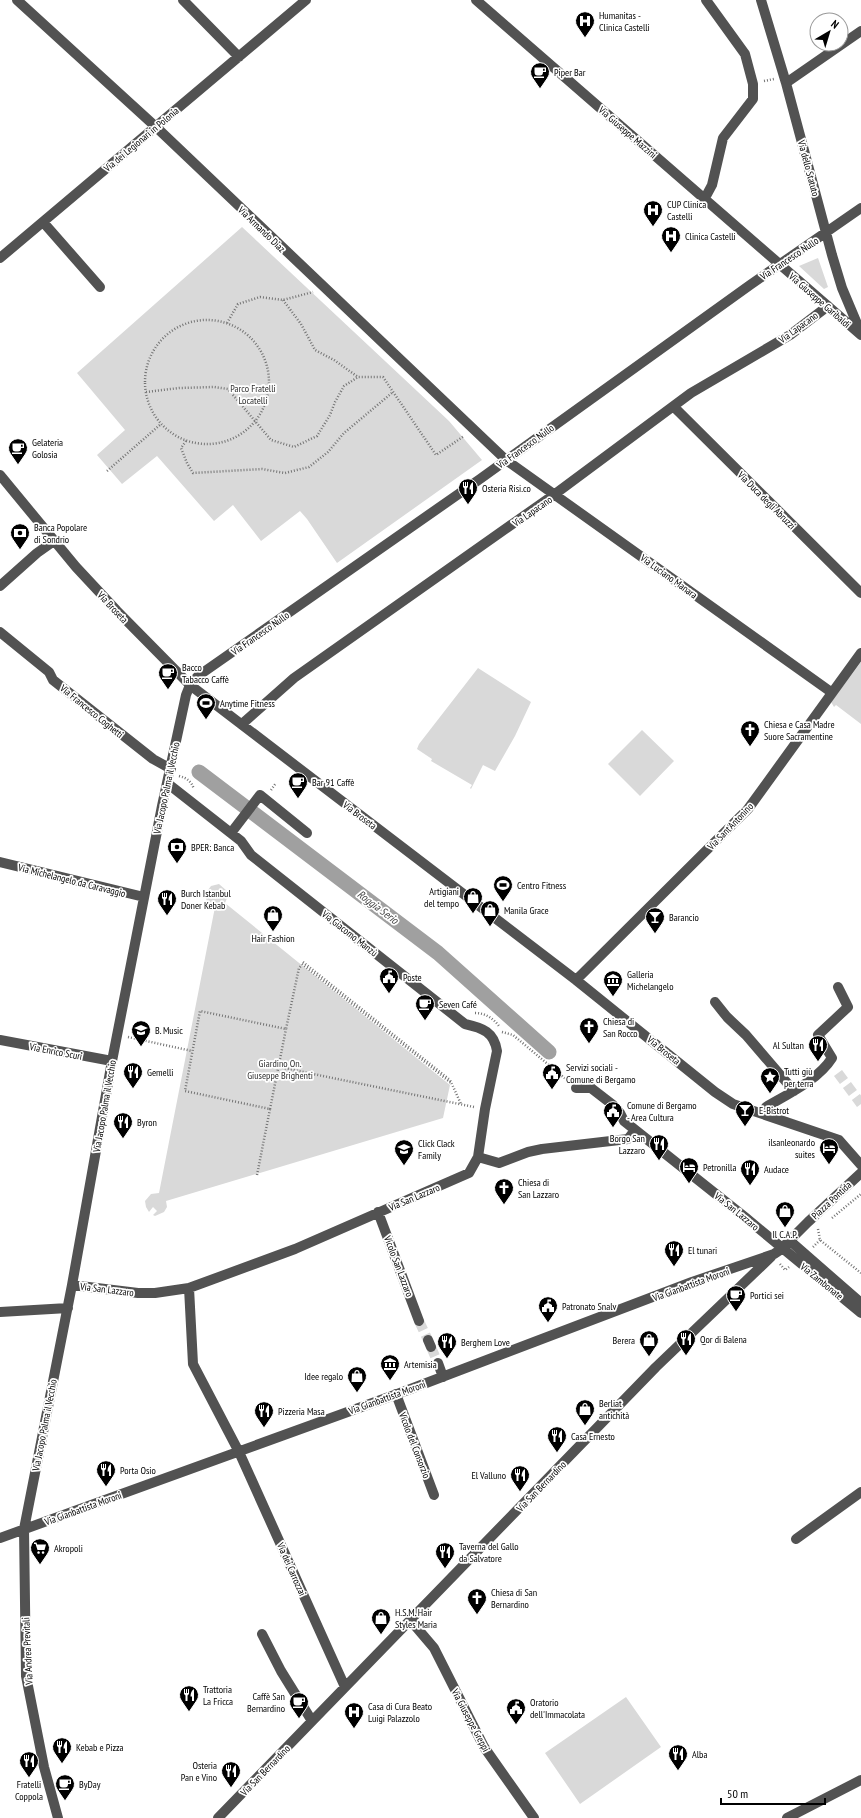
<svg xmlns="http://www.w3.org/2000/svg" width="861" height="1818" viewBox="0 0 861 1818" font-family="'PT Sans Narrow',sans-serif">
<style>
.green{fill:#d9d9d9}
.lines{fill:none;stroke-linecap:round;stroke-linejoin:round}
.canal{stroke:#a0a0a0;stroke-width:15}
.minor-tunnel{stroke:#d9d9d9;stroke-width:10;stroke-dasharray:10 5;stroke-linecap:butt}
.path{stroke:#747474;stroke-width:2.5;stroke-dasharray:1 2;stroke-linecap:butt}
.minor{stroke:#525252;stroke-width:10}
.labels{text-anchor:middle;stroke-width:3.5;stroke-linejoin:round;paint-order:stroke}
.poi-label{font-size:10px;fill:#000;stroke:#fff;text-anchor:start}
.street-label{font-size:10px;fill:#000;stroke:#fff}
.park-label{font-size:10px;fill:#303030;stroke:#fff}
.water-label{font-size:11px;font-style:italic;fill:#414141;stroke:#fff}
</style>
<rect width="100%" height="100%" fill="#fff"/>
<path class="green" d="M242,227L449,421L482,460L337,563L307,519L300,511L261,541L233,505L214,521L157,456L122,484L97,455L125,430L77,373Z
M818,258L828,287L824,289L799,266Z
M861,662V724L836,705L834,707L831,702Z
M478,668L531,702L515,736L495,771L483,765L471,789L470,788L472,785L431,761L432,759L417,749L419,744Z
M642,730L674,761L640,796L608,764Z
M219,884L227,891L228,896L225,903L450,1085L443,1118L166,1201L167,1207L164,1212L155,1216L153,1215L157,1211L153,1207L149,1212L146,1207L145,1201L151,1194L159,1193L215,907L207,902L205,894L211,886Z
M626,1697L661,1747L580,1804L545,1753Z"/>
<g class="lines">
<path class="canal" d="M199,772L438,953L549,1052"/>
<path class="minor-tunnel" d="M838,1073L861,1104
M419,1321L428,1340
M431,1347L438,1363"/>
<path class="path" d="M764,81L774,79
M283,300L301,324L315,350L334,360L358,377
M145 382a62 62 0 1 1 124 0a62 62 0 1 1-124 0Z
M227,323L238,304L260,297L283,300L313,292
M146,392L179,388L214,387L228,389L271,440L294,447L317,436L330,415L335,402L344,386L358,377H383L436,455L464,436
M186,441L181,448L187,463L193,473L262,469L285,473L309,467L328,452L344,433L393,392
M107,471L161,424
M179,776C187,778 191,781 194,789
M271,790L276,783
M303,962L450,1080L461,1104
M302,964L451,1083
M475,1013C485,1013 493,1018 499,1026
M502,1032L513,1035L568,1081
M128,1037L192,1051
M279,1067L474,1107
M270,1109L286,1029
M257,1175L270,1109L185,1091L200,1011L286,1029L299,968L302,965
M832,1218L861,1194
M818,1229L820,1240L861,1273
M813,1247L820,1240
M780,1264L785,1270L789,1267"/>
<path class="minor" d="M17,0L156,127L506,460L831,692
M183,0L239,57
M476,0L861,335
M761,0L786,83L832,255L842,288L861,333
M786,83L861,31
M705,198L712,185L723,138L753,99V84L745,54L706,0
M43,222L100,287
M0,258L306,0
M674,407L861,593
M0,475L76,567L117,611L190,685L576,980L715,1092L733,1104L839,1140L861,1165
M0,586L37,553L54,541
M0,632L49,672L53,680L153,759L171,769
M242,724L294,678L555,494L691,393L790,335L828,306
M231,833L260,795L307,833
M0,862L144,897
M576,980L748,809L861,653
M715,1002L727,1017L746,1035L794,1091
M0,1040L112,1061
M576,1088H591L613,1105L620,1113L624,1121L746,1218L861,1313
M763,1114L766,1107C788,1094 818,1080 832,1058L818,1035L848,1007L838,987
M478,1157L499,1163L528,1152L542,1149L628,1139L635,1130
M378,1212L419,1321
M789,1240L861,1303
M72,1285L138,1293H155L189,1288L295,1249L469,1173L478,1157L485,1109L497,1051C494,1032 483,1028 465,1024L251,855L241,841L167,783
M189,1288L193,1364L239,1452L345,1687
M0,1312L68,1308
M428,1340L431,1347
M438,1363L443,1377
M396,1394L434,1495
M0,1538L400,1393L692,1282L774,1254L780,1250L808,1222L861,1173
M796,1539L861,1492
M411,1621L434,1648L484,1747L534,1818
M262,1634L281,1671L312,1721
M58,1818L44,1767L26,1676L24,1529L72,1285L112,1061L162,806L186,695L190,685L198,676L480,479L750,285L861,208
M218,1818L656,1367L771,1257
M787,1818L861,1780"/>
</g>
<defs>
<g id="hospital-pin" transform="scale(1)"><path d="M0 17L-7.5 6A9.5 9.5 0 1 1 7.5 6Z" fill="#000" stroke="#fff"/><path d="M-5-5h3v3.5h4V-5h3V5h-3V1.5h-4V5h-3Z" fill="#fff"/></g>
<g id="cafe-pin" transform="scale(1)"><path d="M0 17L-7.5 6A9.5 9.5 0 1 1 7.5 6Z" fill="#000" stroke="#fff"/><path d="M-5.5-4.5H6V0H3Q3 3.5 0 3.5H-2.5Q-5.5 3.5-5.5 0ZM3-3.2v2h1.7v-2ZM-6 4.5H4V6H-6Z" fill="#fff"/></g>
<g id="restaurant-pin" transform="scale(1)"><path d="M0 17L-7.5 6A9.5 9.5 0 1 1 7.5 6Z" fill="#000" stroke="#fff"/><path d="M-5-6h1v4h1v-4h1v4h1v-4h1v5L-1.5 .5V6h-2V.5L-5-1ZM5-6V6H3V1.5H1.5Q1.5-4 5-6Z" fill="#fff"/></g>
<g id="bank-pin" transform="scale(1)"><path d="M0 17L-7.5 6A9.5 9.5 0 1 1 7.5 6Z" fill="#000" stroke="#fff"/><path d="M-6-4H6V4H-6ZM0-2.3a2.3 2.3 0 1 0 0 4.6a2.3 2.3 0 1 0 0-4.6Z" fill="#fff"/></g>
<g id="stadium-pin" transform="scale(1)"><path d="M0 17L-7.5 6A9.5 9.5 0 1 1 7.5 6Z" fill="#000" stroke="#fff"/><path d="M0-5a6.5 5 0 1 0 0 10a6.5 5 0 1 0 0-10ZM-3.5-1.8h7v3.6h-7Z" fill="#fff"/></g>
<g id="church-pin" transform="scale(1)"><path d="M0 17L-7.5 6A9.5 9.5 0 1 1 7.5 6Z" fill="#000" stroke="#fff"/><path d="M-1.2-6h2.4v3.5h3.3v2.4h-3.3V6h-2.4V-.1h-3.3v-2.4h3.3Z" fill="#fff"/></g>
<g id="shop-pin" transform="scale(1)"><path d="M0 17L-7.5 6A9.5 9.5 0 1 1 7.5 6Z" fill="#000" stroke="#fff"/><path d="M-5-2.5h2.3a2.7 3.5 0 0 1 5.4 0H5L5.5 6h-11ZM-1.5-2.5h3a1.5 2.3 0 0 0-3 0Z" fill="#fff"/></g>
<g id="bar-pin" transform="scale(1)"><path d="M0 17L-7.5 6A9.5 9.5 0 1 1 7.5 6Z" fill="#000" stroke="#fff"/><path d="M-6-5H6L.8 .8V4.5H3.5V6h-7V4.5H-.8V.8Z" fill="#fff"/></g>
<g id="civic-pin" transform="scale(1)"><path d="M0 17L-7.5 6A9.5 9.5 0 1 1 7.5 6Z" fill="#000" stroke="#fff"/><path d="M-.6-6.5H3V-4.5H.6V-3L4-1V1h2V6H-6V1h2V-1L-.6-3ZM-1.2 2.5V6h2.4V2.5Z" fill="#fff"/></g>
<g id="museum-pin" transform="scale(1)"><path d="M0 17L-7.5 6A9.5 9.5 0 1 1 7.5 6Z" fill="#000" stroke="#fff"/><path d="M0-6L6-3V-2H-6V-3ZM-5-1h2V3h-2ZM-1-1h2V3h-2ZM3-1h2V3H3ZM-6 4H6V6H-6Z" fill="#fff"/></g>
<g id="school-pin" transform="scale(1)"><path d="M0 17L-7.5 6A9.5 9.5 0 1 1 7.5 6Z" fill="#000" stroke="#fff"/><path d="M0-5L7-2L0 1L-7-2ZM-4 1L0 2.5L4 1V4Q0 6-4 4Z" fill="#fff"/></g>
<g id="sight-pin" transform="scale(1)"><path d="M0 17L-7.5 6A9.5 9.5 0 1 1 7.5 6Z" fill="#000" stroke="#fff"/><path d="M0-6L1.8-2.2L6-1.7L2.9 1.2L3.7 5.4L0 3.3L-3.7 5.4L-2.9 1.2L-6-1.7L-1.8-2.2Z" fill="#fff"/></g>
<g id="hotel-pin" transform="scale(1)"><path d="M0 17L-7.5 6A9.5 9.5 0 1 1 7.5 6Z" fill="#000" stroke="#fff"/><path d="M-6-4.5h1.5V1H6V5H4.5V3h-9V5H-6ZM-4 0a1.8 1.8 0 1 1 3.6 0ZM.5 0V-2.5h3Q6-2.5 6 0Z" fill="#fff"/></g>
<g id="supermarket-pin" transform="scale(1)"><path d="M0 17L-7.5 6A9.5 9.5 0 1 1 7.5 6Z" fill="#000" stroke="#fff"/><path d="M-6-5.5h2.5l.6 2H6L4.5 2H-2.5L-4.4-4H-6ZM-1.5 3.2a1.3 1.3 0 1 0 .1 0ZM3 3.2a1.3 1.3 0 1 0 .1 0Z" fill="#fff"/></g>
</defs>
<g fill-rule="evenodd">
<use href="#hospital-pin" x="585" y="21"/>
<use href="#cafe-pin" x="540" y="72"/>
<use href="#hospital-pin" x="653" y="210"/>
<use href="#hospital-pin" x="671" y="236"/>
<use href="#cafe-pin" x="18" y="448"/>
<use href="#restaurant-pin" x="468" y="488"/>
<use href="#bank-pin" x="20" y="533"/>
<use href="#cafe-pin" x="168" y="673"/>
<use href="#stadium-pin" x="206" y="703"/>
<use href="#church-pin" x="750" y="730"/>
<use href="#cafe-pin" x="298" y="782"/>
<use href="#bank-pin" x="177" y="847"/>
<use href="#stadium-pin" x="503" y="885"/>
<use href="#shop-pin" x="473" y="897"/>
<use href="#restaurant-pin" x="167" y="899"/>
<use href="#shop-pin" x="490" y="910"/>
<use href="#shop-pin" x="273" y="915"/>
<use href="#bar-pin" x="655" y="917"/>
<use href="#civic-pin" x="389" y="977"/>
<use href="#museum-pin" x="613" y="980"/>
<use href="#cafe-pin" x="425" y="1004"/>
<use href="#church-pin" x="589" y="1027"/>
<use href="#school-pin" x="141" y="1030"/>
<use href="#restaurant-pin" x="818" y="1045"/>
<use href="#restaurant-pin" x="133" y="1072"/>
<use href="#civic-pin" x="552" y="1073"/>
<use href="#sight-pin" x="770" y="1077"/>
<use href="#bar-pin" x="745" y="1110"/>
<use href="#civic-pin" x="613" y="1111"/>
<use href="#restaurant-pin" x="123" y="1122"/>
<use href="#restaurant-pin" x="659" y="1144"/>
<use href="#hotel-pin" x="829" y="1148"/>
<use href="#school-pin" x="404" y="1149"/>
<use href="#hotel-pin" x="689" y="1167"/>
<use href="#restaurant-pin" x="750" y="1169"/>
<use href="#church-pin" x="504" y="1188"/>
<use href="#shop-pin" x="785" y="1211"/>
<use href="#restaurant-pin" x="674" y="1250"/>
<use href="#cafe-pin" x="736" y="1295"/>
<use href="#civic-pin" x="548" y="1306"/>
<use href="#restaurant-pin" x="686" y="1339"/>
<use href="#shop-pin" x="649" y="1340"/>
<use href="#restaurant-pin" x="447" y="1342"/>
<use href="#museum-pin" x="390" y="1364"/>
<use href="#shop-pin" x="357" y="1376"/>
<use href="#shop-pin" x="585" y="1409"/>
<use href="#restaurant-pin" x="264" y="1411"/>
<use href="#restaurant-pin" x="557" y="1436"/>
<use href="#restaurant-pin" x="106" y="1470"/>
<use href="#restaurant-pin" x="520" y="1475"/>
<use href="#supermarket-pin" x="40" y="1548"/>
<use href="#restaurant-pin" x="445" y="1552"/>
<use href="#church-pin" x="477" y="1598"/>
<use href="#shop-pin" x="381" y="1618"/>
<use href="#restaurant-pin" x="189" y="1695"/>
<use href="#cafe-pin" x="299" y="1702"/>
<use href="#civic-pin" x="516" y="1708"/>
<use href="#hospital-pin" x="354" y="1712"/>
<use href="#restaurant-pin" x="62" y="1747"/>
<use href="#restaurant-pin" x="678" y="1754"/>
<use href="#restaurant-pin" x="29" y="1761"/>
<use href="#restaurant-pin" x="231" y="1771"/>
<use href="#cafe-pin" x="65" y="1784"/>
</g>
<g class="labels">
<g class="poi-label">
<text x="599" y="19">Humanitas -<tspan x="599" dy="12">Clinica Castelli</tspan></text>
<text x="554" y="76">Piper Bar</text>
<text x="667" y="208">CUP Clinica<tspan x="667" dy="12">Castelli</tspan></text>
<text x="685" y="240">Clinica Castelli</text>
<text x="32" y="446">Gelateria<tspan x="32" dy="12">Golosia</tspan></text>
<text x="482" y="492">Osteria Risi.co</text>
<text x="34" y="531">Banca Popolare<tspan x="34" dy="12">di Sondrio</tspan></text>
<text x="182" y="671">Bacco<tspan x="182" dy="12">Tabacco Caffè</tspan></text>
<text x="220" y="707">Anytime Fitness</text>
<text x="764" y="728">Chiesa e Casa Madre<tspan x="764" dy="12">Suore Sacramentine</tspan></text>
<text x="312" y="786">Bar 91 Caffè</text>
<text x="191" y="851">BPER: Banca</text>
<text x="517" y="889">Centro Fitness</text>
<text x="459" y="895" text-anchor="end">Artigiani<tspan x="459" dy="12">del tempo</tspan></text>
<text x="181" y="897">Burch Istanbul<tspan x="181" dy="12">Doner Kebab</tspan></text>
<text x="504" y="914">Manila Grace</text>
<text x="669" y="921">Barancio</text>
<text x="273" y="942" text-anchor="middle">Hair Fashion</text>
<text x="627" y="978">Galleria<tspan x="627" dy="12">Michelangelo</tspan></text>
<text x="403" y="981">Poste</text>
<text x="439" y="1008">Seven Café</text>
<text x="603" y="1025">Chiesa di<tspan x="603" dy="12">San Rocco</tspan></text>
<text x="155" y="1034">B. Music</text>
<text x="804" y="1049" text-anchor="end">Al Sultan</text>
<text x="566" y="1071">Servizi sociali -<tspan x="566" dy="12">Comune di Bergamo</tspan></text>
<text x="784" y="1075">Tutti giù<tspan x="784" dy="12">per terra</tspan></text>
<text x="147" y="1076">Gemelli</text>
<text x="627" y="1109">Comune di Bergamo<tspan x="627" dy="12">- Area Cultura</tspan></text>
<text x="759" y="1114">E-Bistrot</text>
<text x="137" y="1126">Byron</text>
<text x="645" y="1142" text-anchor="end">Borgo San<tspan x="645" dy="12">Lazzaro</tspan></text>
<text x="815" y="1146" text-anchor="end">ilsanleonardo<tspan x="815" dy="12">suites</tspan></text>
<text x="418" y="1147">Click Clack<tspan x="418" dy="12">Family</tspan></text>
<text x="703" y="1171">Petronilla</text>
<text x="764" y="1173">Audace</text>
<text x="518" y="1186">Chiesa di<tspan x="518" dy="12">San Lazzaro</tspan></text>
<text x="785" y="1238" text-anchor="middle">Il C.A.P.</text>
<text x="688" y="1254">El tunari</text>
<text x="750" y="1299">Portici sei</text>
<text x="562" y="1310">Patronato Snalv</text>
<text x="700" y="1343">Qor di Balena</text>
<text x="635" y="1344" text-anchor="end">Berera</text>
<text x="461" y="1346">Berghem Love</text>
<text x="404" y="1368">Artemisia</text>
<text x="343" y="1380" text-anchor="end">Idee regalo</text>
<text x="599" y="1407">Berliat<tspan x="599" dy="12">antichità</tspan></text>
<text x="278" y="1415">Pizzeria Masa</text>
<text x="571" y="1440">Casa Ernesto</text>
<text x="120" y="1474">Porta Osio</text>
<text x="506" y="1479" text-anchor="end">El Valluno</text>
<text x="459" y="1550">Taverna del Gallo<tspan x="459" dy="12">da Salvatore</tspan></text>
<text x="54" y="1552">Akropoli</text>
<text x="491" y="1596">Chiesa di San<tspan x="491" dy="12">Bernardino</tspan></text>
<text x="395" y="1616">H.S.M. Hair<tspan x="395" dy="12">Styles Maria</tspan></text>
<text x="203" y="1693">Trattoria<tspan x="203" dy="12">La Fricca</tspan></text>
<text x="285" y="1700" text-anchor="end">Caffè San<tspan x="285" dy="12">Bernardino</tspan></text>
<text x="530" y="1706">Oratorio<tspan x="530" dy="12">dell'Immacolata</tspan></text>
<text x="368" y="1710">Casa di Cura Beato<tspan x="368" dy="12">Luigi Palazzolo</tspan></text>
<text x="76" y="1751">Kebab e Pizza</text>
<text x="692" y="1758">Alba</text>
<text x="217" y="1769" text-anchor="end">Osteria<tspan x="217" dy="12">Pan e Vino</tspan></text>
<text x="29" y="1788" text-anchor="middle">Fratelli<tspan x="29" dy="12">Coppola</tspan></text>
<text x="79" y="1788">ByDay</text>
</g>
<g class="street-label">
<text transform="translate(628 132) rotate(41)" y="4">Via Giuseppe Mazzini</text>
<text transform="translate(141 139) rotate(-40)" y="4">Via dei Legionari in Polonia</text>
<text transform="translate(809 168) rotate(75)" y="4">Via dello Statuto</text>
<text transform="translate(262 229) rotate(44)" y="4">Via Armando Diaz</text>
<text transform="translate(789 258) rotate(-34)" y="4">Via Francesco Nullo</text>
<text transform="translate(820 300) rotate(41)" y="4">Via Giuseppe Garibaldi</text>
<text transform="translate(798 327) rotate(-36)" y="4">Via Lapacano</text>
<text transform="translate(525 446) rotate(-36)" y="4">Via Francesco Nullo</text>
<text transform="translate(767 500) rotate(45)" y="4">Via Duca degli Abruzzi</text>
<text transform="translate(532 511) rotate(-35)" y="4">Via Lapacano</text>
<text transform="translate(669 576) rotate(36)" y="4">Via Luciano Manara</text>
<text transform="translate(113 607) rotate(47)" y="4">Via Broseta</text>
<text transform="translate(260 633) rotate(-35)" y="4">Via Francesco Nullo</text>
<text transform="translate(92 711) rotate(39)" y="4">Via Francesco Coghetti</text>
<text transform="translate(166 788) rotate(-78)" y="4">Via Jacopo Palma il Vecchio</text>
<text transform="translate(360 815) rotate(37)" y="4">Via Broseta</text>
<text transform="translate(730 826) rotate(-46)" y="4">Via Sant'Antonino</text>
<text transform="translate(72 880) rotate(14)" y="4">Via Michelangelo da Caravaggio</text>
<text transform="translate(350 933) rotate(38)" y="4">Via Giacomo Manzù</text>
<text transform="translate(664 1050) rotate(39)" y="4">Via Broseta</text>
<text transform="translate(56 1051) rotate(11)" y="4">Via Enrico Scuri</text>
<text transform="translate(104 1106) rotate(-80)" y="4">Via Jacopo Palma il Vecchio</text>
<text transform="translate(414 1197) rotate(-23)" y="4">Via San Lazzaro</text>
<text transform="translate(831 1200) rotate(-43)" y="4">Piazza Pontida</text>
<text transform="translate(737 1211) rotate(39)" y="4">Via San Lazzaro</text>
<text transform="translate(399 1266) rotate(69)" y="4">Vicolo San Lazzaro</text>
<text transform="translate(822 1281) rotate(39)" y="4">Via Zambonate</text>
<text transform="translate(691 1284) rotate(-20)" y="4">Via Gianbattista Moroni</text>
<text transform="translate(107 1289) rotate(7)" y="4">Via San Lazzaro</text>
<text transform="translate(387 1397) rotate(-20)" y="4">Via Gianbattista Moroni</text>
<text transform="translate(44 1425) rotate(-79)" y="4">Via Jacopo Palma il Vecchio</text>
<text transform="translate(415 1445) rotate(69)" y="4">Vicolo del Consorzio</text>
<text transform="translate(541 1486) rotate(-46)" y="4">Via San Bernardino</text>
<text transform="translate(83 1508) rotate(-20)" y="4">Via Gianbattista Moroni</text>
<text transform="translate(292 1569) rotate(66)" y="4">Via dei Carrozzai</text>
<text transform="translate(27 1651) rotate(-93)" y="4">Via Andrea Previtali</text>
<text transform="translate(471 1720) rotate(62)" y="4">Via Giuseppe Greppi</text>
<text transform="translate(265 1770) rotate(-46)" y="4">Via San Bernardino</text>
</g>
<g class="park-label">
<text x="253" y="392">Parco Fratelli<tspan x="253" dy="12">Locatelli</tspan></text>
<text x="280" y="1067">Giardino On.<tspan x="280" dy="12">Giuseppe Brighenti</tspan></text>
</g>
<g class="water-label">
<text transform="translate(378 907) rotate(37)" y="4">Roggia Serio</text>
</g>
</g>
<g transform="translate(829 32) rotate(38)"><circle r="19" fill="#ffffff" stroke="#999999"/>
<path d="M0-3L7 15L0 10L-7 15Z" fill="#000000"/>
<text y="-6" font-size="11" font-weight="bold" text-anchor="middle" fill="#000000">N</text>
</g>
<path d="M721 1798v6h104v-6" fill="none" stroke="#000000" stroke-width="2"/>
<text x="727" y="1798" font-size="12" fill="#000000" stroke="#ffffff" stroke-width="3" paint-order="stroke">50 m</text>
</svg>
